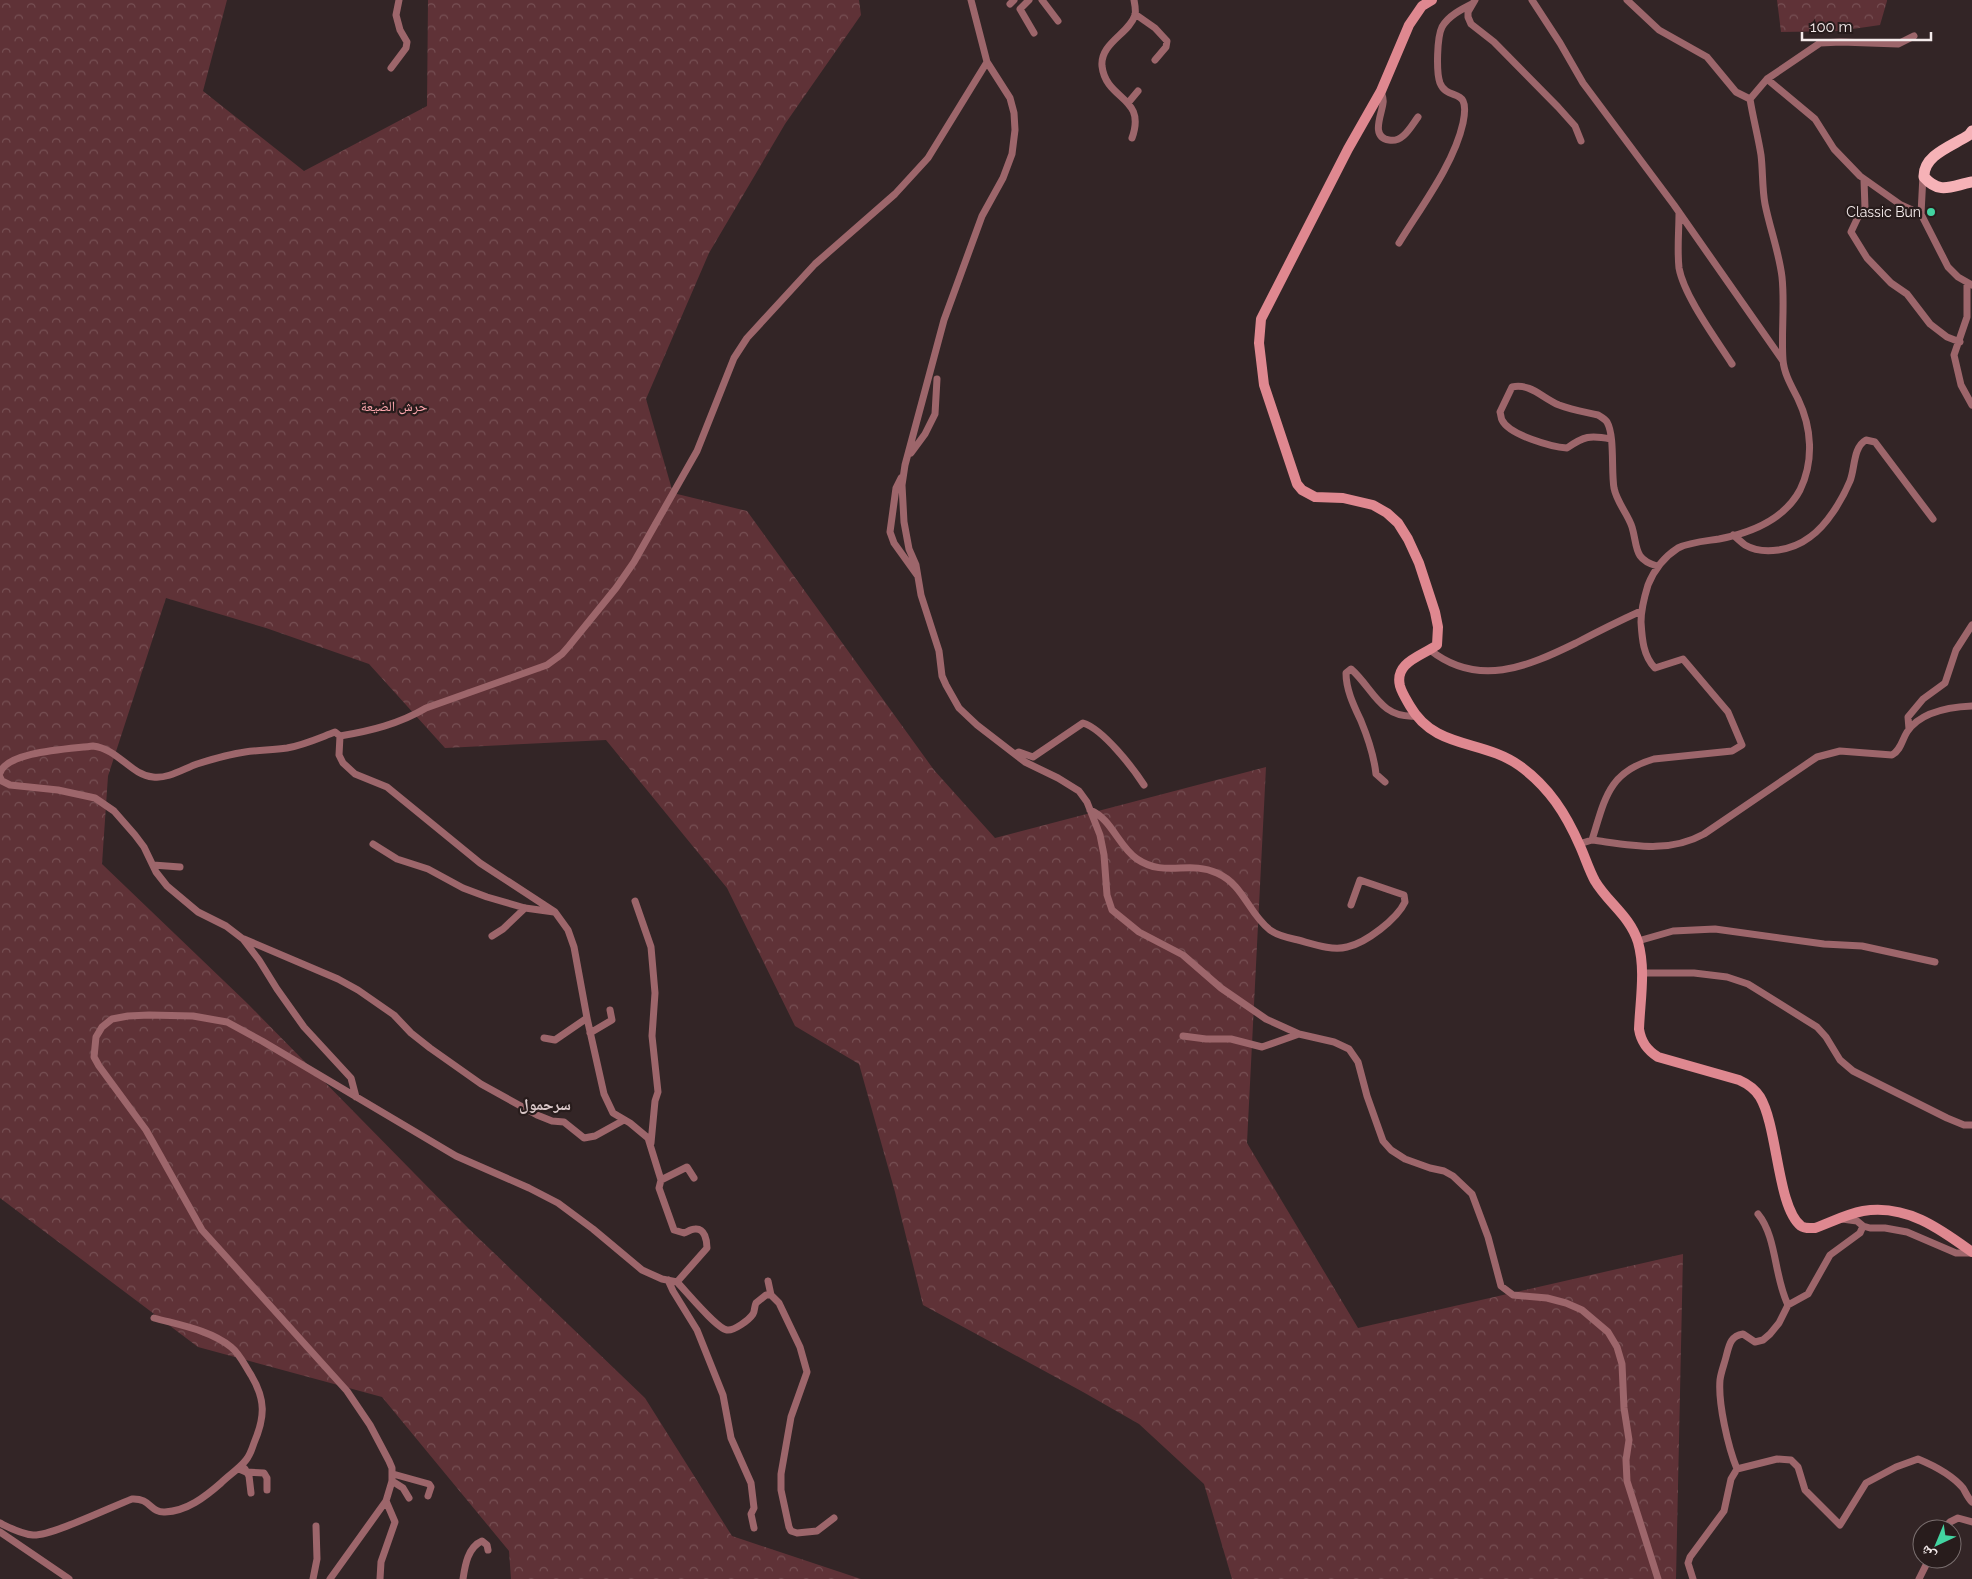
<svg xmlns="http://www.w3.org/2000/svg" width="1972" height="1579" viewBox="0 0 1972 1579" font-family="Raleway,'Noto Naskh Arabic',sans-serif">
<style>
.forest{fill:url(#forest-crowns)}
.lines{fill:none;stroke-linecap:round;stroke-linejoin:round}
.street{stroke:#9d666b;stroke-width:7}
.secondary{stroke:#df8890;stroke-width:10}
.primary{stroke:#f6b2b7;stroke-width:11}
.poi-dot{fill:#42d4a1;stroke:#281c1c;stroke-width:2}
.labels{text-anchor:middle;stroke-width:4.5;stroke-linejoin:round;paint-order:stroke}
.poi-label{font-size:14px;fill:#f4ebeb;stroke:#281c1c;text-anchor:end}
.park-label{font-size:14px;fill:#fea8af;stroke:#281c1c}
.quarter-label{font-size:16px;font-weight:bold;fill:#dac8c9;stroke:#281c1c}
</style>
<defs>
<pattern id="forest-crowns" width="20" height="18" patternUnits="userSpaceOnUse" patternTransform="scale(1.25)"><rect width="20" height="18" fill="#5f3237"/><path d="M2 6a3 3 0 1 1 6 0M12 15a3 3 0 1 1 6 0" fill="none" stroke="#775054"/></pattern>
</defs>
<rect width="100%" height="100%" fill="#332526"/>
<path class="forest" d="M0,0H227L203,91L304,171L427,106L428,0H859L861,15L785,124L709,253L646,399L673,493L747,511L934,770L995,838L1266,767L1247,1143L1358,1328L1683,1254L1676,1579H1232L1204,1484L1139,1424L1083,1392L923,1305L895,1192L859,1064L795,1026L727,888L606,740L445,748L369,664L266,628L166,598L108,776L102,864L248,1004L469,1229L645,1398L732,1536L861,1579H511L509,1551L382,1397L198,1347L0,1198Z
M1777,0H1887V1L1880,25L1839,31L1781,32Z"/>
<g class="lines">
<path class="street" d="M971,0L987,62L1010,98L1014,113L1015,130L1012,154L1003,178L982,216L944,320L905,465L902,485L904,522L909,549L916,565L921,595L939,651L942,676L946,685L959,708L977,725L1025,762L1058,778L1079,791L1087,802L1100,835L1104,855L1107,895L1112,910L1139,932L1183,955L1221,988L1266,1019L1299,1034L1334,1042L1349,1049L1358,1062L1367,1096L1383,1141L1391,1150L1405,1159L1430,1168L1444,1171L1453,1176L1472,1194L1488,1237L1501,1286L1513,1295L1547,1298L1566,1303L1582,1310L1608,1332L1617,1347L1622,1364L1624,1408L1629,1440L1626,1460L1627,1481L1658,1579
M1029,0L1020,9L1034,33
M1042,0L1058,21
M1475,0L1468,12V17L1471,24L1494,42L1558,107L1575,126L1581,141
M1532,0L1560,43L1583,83L1674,205L1783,361
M1627,0L1659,30L1707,57L1736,92L1750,99
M1010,4L1014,0
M1135,14L1155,28L1167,41L1166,47L1155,60
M391,68L406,48L407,42L400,30L396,15L399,0
M1767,79L1815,119L1834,149L1860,176L1901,205L1921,214L1948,267L1958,277L1972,285
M1381,91C1382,95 1384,99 1383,103C1382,114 1370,137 1389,140C1403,143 1411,126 1418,117
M1750,99L1767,79L1820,43L1841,42L1898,44L1914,36
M1128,103L1138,91
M1132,138C1147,96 1106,101 1102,66C1100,43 1129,34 1135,15C1136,11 1135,5 1134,0
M1864,180L1865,208L1858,217L1851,232L1867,258L1891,283L1907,294L1930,324L1947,337L1960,342
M1679,213C1679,231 1677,250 1679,268C1684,296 1716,339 1732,364
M1921,214L1923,175
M1399,243C1421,207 1454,164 1463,123C1471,84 1448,103 1440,83C1436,72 1437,37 1442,27C1448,16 1462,9 1472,4
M1967,283V317L1954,355L1961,385L1972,405
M1611,439C1590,435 1584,436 1567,448C1552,447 1509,435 1502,420C1501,418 1501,415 1500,412L1512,387C1531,383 1542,398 1559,405C1572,410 1585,412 1598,415C1601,417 1605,419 1607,422C1615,436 1611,471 1614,488C1617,503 1628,514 1632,527C1638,547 1633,559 1657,566
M911,453L925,434L935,414L937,379
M901,478L896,488L890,532L894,543L917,575
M1733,535C1737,538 1741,542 1745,545C1764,556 1793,550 1810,537C1827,525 1842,500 1850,481C1855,469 1853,447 1866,440L1875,442L1933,519
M1430,650C1478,688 1527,667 1576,643C1597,632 1619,621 1641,611
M1909,729L1908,717L1923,699L1945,683L1956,650L1972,625
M1015,754L1019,752L1033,757L1083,723C1103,729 1133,768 1144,785
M0,773C7,751 72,749 93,746C118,749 131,775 153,777C168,779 183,769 197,764C213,759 229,754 245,752C259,750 273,750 287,748C304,745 319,738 335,732L340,736C370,731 399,724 426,708L547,665L562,654L569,646L616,588L634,562L697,451L734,358L747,338L815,264L895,194L928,158L987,62
M0,777L2,781L10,785L58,790L95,798L114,811L135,835L144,847L156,872L167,886L198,912L226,926L243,939L259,960L277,989L304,1027L351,1078L356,1097
M1385,782L1376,774C1374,756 1368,738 1361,721C1354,706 1346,690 1346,673L1351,669C1373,688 1380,719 1416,716
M1090,810C1112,819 1118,846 1137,859C1165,878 1188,860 1217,873C1244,885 1248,913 1270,930C1278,936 1289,938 1298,940C1313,944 1332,951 1347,947C1366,943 1397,919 1405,902L1404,895L1360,880L1351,905
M1592,840C1630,845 1668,854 1704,834L1817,757L1840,751L1892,755C1901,750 1902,740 1907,732C1920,712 1950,707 1972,706
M373,844L397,859L428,869L463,888L487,897L525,908L554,912
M1579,844L1592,840C1605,799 1608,772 1654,759L1732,751L1742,745L1728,712L1683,659L1655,668C1643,656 1642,638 1641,622C1641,609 1644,598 1648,585C1654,570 1664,557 1678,548C1690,542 1706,541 1719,539C1750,533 1784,520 1800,490C1814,461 1812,428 1798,399C1792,387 1784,374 1783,360C1781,333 1785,305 1782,277C1779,252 1770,229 1765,204C1762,188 1763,171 1761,155C1758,136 1753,118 1750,99
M153,865L180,867
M635,901L651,947L655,993L652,1036L658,1092L655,1101L651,1143
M492,936L503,929L525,908
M244,939L338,979L358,990L394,1015L411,1033L430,1048L481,1084L537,1115L552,1121L564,1122L584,1138L595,1136L624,1120
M1638,941L1673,931L1715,929L1824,944L1862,946L1935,962
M1642,973H1694L1727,977L1748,984L1817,1027L1826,1037L1840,1060L1853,1071L1947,1118L1964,1125H1972
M590,1033L612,1020L610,1010
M1183,1036L1206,1039H1231L1262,1047L1299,1034
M544,1038L555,1040L587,1018
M661,1180L687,1167L694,1178
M1758,1214C1777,1237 1774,1277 1788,1305
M1842,1219L1857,1221L1863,1226L1870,1228H1885L1907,1232L1956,1253H1972
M668,1280L673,1291L697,1330L723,1395L731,1438L751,1483L754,1508L751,1514L754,1528
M768,1281L771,1295
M677,1282C686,1291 716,1328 727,1330C734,1331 749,1320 753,1314C755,1311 754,1307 756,1303L766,1295H771L779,1303L800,1347L807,1372L791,1417L781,1474V1490L789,1527L791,1531L797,1533L817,1531L834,1518
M239,1469L246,1472L264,1473L267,1478V1490
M245,1469L249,1476L251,1493
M1737,1469L1777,1459L1791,1460L1798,1467L1805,1490L1840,1525L1866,1483L1896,1467L1918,1459C1935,1466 1951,1474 1963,1488C1966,1493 1968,1498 1972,1502
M393,1474L429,1484L431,1487L428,1496
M392,1481L403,1488L409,1498
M0,1523C10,1528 21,1534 33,1535C51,1536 111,1507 132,1499C151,1498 150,1513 165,1512C187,1511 205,1497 221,1483C229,1475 239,1469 246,1460C250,1455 252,1449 254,1443C265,1417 266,1400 251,1375C245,1366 240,1354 231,1347C210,1330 179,1325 154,1318
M1943,1529L1950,1522L1958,1518L1972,1522
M0,1532L69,1579
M313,1579L317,1559L316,1526
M330,1579L386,1501L392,1481V1468L389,1461L370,1425L347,1391L202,1230L146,1130L99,1066L94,1057L96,1037L102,1027L112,1019L128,1016L149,1015L193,1016L227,1022L262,1041L456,1156L529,1188L558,1203L593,1229L642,1270L662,1279L677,1282L707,1248C707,1241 705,1228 695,1229C691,1229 687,1232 684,1233L674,1230L659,1188L661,1180L648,1138L630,1123L613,1113L604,1094L587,1018L574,947L568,930L555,912L480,863L387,787L355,774L343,763L339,755L340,736
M380,1579L381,1562L395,1522L386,1501
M463,1579C465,1565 468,1547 482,1541L487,1545L488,1550
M1693,1579L1688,1563L1690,1557L1724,1511L1731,1479L1737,1469C1728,1447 1718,1403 1720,1380C1721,1372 1724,1365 1726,1357C1729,1346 1730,1336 1743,1334L1755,1342L1763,1340L1770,1334L1779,1323L1788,1305L1808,1294L1830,1255L1860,1233L1863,1226
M1919,1579L1929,1559"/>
<path class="secondary" d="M1432,0L1422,6L1409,25L1381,91L1348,149L1261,319L1259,343L1264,385L1297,484L1302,490L1315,497L1343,498L1373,505L1387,513L1398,523L1408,539L1419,563L1435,612L1438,627L1437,645C1422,656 1394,662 1400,686C1402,693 1406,699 1410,706C1435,750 1483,739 1520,766C1549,787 1566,814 1580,846C1585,857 1589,870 1595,881C1608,903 1630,916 1638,942C1646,970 1640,1001 1639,1029C1641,1042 1647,1050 1658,1057L1739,1080C1748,1084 1755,1089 1760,1097C1778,1127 1777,1207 1801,1226C1805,1229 1810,1228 1815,1228C1831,1222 1847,1214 1863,1211C1906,1204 1939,1228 1972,1252"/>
<path class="primary" d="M1972,131L1969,135C1952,146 1923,155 1924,177C1940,195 1951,186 1972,182"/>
</g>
<circle class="poi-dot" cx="1931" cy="212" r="5"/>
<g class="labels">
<g class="poi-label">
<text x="1921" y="217">Classic Bun</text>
</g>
<g class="park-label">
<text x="394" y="411">حرش الضيعة</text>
</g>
<g class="quarter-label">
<text x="545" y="1110">سرحمول</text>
</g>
</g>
<g transform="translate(1937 1544) rotate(224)"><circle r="24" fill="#281c1c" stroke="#7a6f6f"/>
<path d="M0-4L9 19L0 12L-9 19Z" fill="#42d4a1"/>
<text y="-8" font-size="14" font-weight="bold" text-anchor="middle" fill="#f4ebeb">ش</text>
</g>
<path d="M1802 32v8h129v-8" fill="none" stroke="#f4ebeb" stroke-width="2.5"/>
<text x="1810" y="32" font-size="15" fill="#f4ebeb" stroke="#281c1c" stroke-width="4" paint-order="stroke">100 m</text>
</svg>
